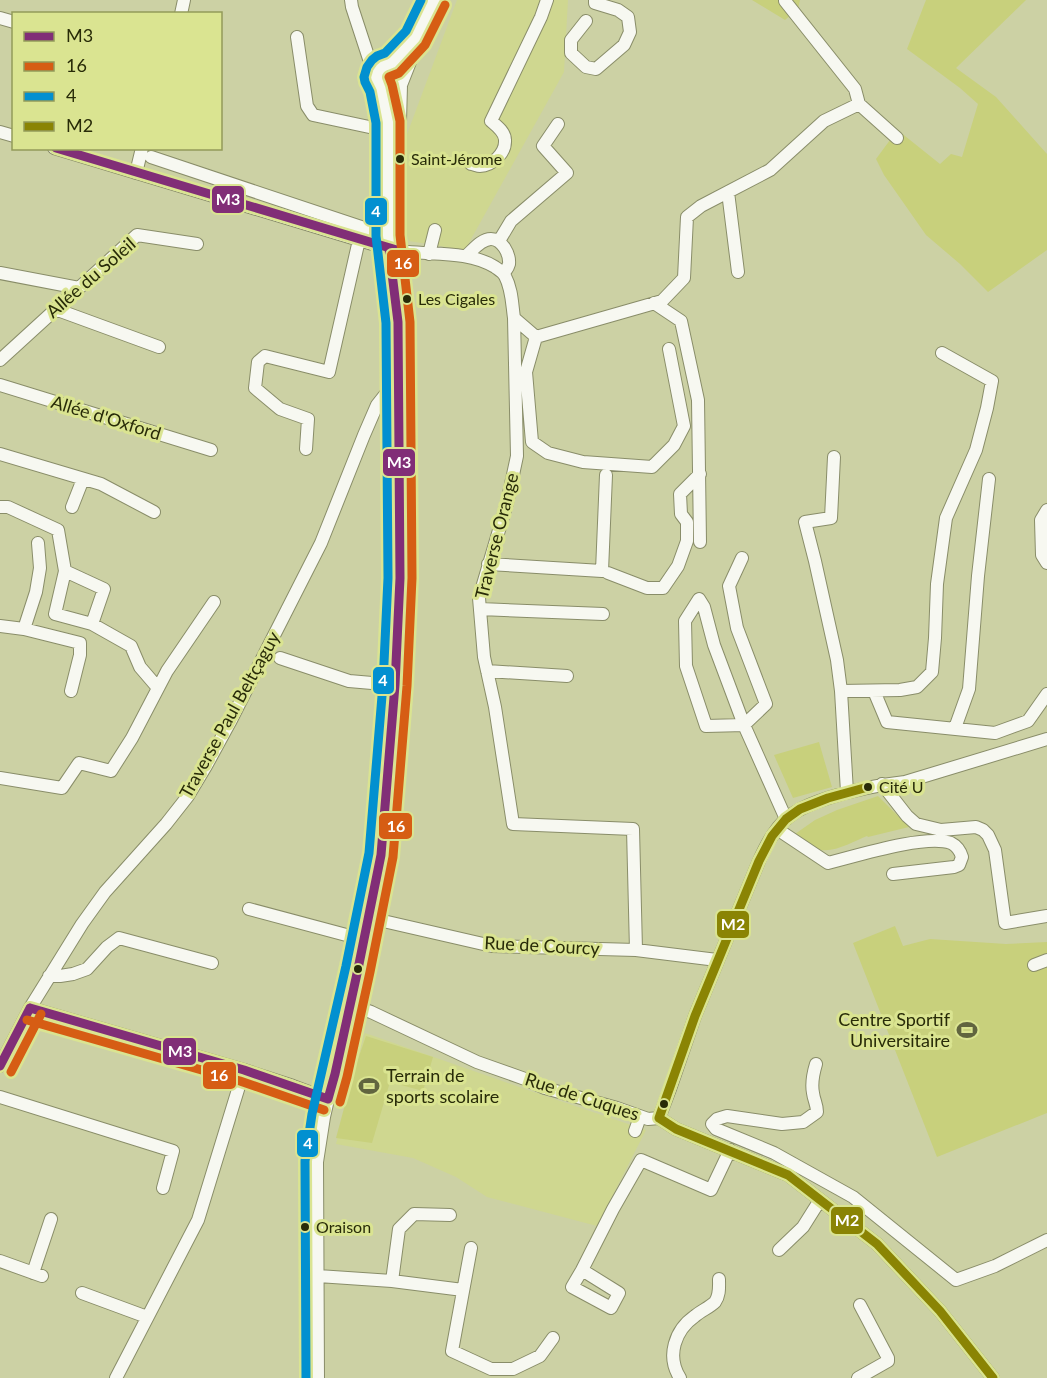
<svg xmlns="http://www.w3.org/2000/svg" width="1047" height="1378" viewBox="0 0 1047 1378" font-family="Lato,sans-serif">
<style>
.built{fill:#cfd790}
.green{fill:#c8d07c}
.lines{fill:none;stroke-linecap:round;stroke-linejoin:round}
.minor-casing{stroke:#898d69;stroke-width:14}
.minor{stroke:#f7f8f1;stroke-width:12}
.bus-1-casing{stroke:#dae491;stroke-width:14}
.bus-2-casing{stroke:#dae491;stroke-width:14}
.bus-3-casing{stroke:#dae491;stroke-width:14}
.bus-4-casing{stroke:#dae491;stroke-width:14}
.bus-1{stroke:#812e77;stroke-width:9}
.bus-2{stroke:#d65d14;stroke-width:9}
.bus-3{stroke:#0290d0;stroke-width:9}
.bus-4{stroke:#8a8404;stroke-width:9}
.bus-dot{fill:#282b08;stroke:#dae491;stroke-width:2}
.labels{text-anchor:middle;stroke-width:6;stroke-linejoin:round;paint-order:stroke}
.bus-label{font-size:16px;fill:#282b08;stroke:#dae491;text-anchor:start}
.street-label{font-size:18px;fill:#282b08;stroke:#dae491}
.poi-label{font-size:18px;fill:#282b08;stroke:#dae491;text-anchor:end}
.line-badge{stroke:#dae491;stroke-width:2}
.badge-label{font-size:16px;text-anchor:middle;font-weight:bold;fill:#fff}
</style>
<rect width="100%" height="100%" fill="#ccd1a4"/>
<path class="built" d="M457,0H568L564,72L465,250L409,241L405,227L406,137Z
M365,1033L522,1088L646,1130L597,1226L487,1197L456,1177L413,1158L336,1144Z"/>
<path class="green" d="M752,0H800L798,9L785,20Z
M926,0H1026L956,68L996,97L1047,154V250L988,292L960,264L926,235L884,175L876,159L890,140L895,128L940,164L951,154L962,157L978,104L960,88L907,49Z
M819,742L832,787L793,798L774,755Z
M878,796L909,827L868,837L867,836C854,841 829,856 816,848C808,844 804,837 795,834L815,820L837,810Z
M895,926L903,946L930,939L1006,944L1047,942V1113L937,1157L853,943Z
M366,1036L433,1057L423,1091L390,1082L372,1143L336,1138L354,1071Z"/>
<g class="lines">
<g class="minor-casing">
<path id="minor" d="M351,0L352,7L370,62L377,74
M181,14L184,0
M0,18L14,22
M586,21L571,40V53L586,67L596,69L624,45L630,32L628,17L618,10L595,3V0
M297,37L307,106L313,115L388,131
M391,64L416,38L434,0
M859,104L897,138
M0,132L14,136
M54,148L389,249C423,257 464,248 495,267C499,270 503,272 505,276C512,289 512,304 514,318L536,337L662,301L684,278L687,217L701,206L770,170L824,121L859,104L855,89L785,1
M151,157L388,236
M471,164C474,164 477,166 480,166C492,166 506,153 505,140C505,132 497,126 491,121L541,17L547,0
M136,173L142,148
M728,192L738,272
M499,241L511,221L567,173L543,146L558,124
M429,254L435,230
M466,256C473,250 481,239 491,239C502,239 510,254 509,264C508,268 506,270 504,273
M0,273L79,288
M654,303L681,321L698,400L700,542
M55,309L159,347
M514,318L517,456L507,503L479,598L484,657L495,707L513,824L633,829L636,950
M536,337L526,372L532,442L548,453L583,462L652,467L674,445L684,426L669,349
M0,360L137,235L197,244
M0,385L211,450
M306,449L308,419L280,409L255,388L258,362L265,356L329,372L359,240
M0,454L101,484L154,512
M834,457L831,518L805,522L815,561L837,660L841,691L847,792
M0,507H8L58,530L65,571
M72,507L83,479
M1047,510L1041,520L1042,555L1047,563
M399,520L398,322L388,236V122L381,88L376,78C380,60 399,59 403,78
M742,558L729,586L737,628L766,704L744,725L706,726L686,666L685,621L699,599L704,607L714,645L744,725L786,819
M488,564L602,571L606,475
M65,571L104,589L92,624L55,614Z
M608,573L647,588H663L678,566L687,541V522L681,514L680,494L700,474
M480,609L603,614
M92,624L131,646L140,667L158,688
M0,626L24,629L80,643V655L71,691
M24,629L36,592L40,568L38,543
M280,658L349,681L395,685
M487,671L567,676
M841,691L900,690L917,687L932,672L935,638L937,584L946,518L976,450L987,408L992,381L942,353
M874,691L887,722L995,733L1028,721L1047,694
M955,728L969,689L978,576L989,479
M0,778L62,788L79,763L111,771L132,738L167,671L214,602
M882,784L907,816L916,824L941,830L976,827L983,830L988,835L995,850L1005,923L1047,916
M777,829L828,863C856,856 925,834 951,843C957,846 960,850 962,857L959,865L954,867L893,874
M249,909L365,940
M370,918L492,946L636,950L717,960
M1034,965L1047,960
M49,976H60L73,974L87,969L107,947L119,938L212,963
M350,1005L371,1012L477,1062L525,1079L545,1088L617,1108L648,1119L659,1118
M30,1008L244,1070L293,1086L328,1099
M816,1064C813,1074 811,1083 813,1093C814,1101 817,1104 817,1112L803,1122L782,1124L727,1116L717,1119L712,1124L716,1129L774,1153L853,1197L956,1280L995,1266L1047,1240
M0,1066L30,1008L82,924L105,892L166,824L188,796L206,766L230,722L321,543L364,435L377,405L392,386L398,384H409
M0,1097L173,1151L163,1188
M659,1118L670,1089L695,1016L759,861C767,843 777,824 794,813C804,806 816,802 828,798C853,790 878,785 905,782L1047,739
M659,1118L676,1129L788,1175L877,1244L940,1311L993,1378
M635,1131L640,1117
M471,1248L452,1351L491,1369H513L540,1356L553,1338
M779,1250L803,1227L820,1200
M0,1261L42,1276
M582,1270L572,1287L611,1308L619,1293L582,1270L613,1209L641,1160L711,1190L730,1150
M33,1273L51,1219
M318,1276L392,1281L399,1229L414,1214L450,1215
M392,1281L463,1290
M82,1293L147,1317
M116,1378L198,1220L244,1070
M318,1378L317,1162L324,1117L358,969L381,855L395,685L400,578L407,500L409,384L408,314L402,281L399,233L400,122L401,85L414,52L416,38
M680,1378C666,1356 675,1330 695,1316C701,1311 710,1307 715,1302C720,1295 719,1287 719,1279
M858,1378L888,1361V1358L860,1305"/>
</g>
<use href="#minor" class="minor"/>
<g class="bus-1-casing">
<path id="bus-1" d="M56,148L400,251
M30,1008L244,1070L328,1099
M0,1066L30,1008
M328,1099L335,1074L358,969L381,855L395,685L400,578L398,322L389,249"/>
</g>
<g class="bus-2-casing">
<path id="bus-2" d="M27,1020L240,1081L324,1110
M11,1072L41,1014
M340,1102L347,1077L370,972L393,857L407,686L412,578L410,322L400,235V121L392,85L389,77L399,73L425,45L445,5"/>
</g>
<g class="bus-3-casing">
<path id="bus-3" d="M306,1378L305,1161L312,1114L346,966L369,853L383,684L388,578L386,323L376,236V123L370,92L365,82L364,77L367,67L372,60L377,56L385,53L406,31L421,0"/>
</g>
<g class="bus-4-casing">
<path id="bus-4" d="M659,1118L676,1129L788,1175L877,1244L940,1311L993,1378
M659,1118L695,1016L759,861L772,836L786,819L800,809L828,798L868,787"/>
</g>
<use href="#bus-1" class="bus-1"/>
<use href="#bus-2" class="bus-2"/>
<use href="#bus-3" class="bus-3"/>
<use href="#bus-4" class="bus-4"/>
</g>
<defs>
<g id="stadium-bare" transform="scale(1.62)"><path d="M0-5a6.5 5 0 1 0 0 10a6.5 5 0 1 0 0-10ZM-3.5-1.8h7v3.6h-7Z" fill="#61653f" stroke="#dae491" stroke-width="2.5" paint-order="stroke"/></g>
</defs>
<g fill-rule="evenodd">
<use href="#stadium-bare" x="967" y="1030"/>
<use href="#stadium-bare" x="369" y="1086"/>
</g>
<g class="bus-dot">
<circle cx="400" cy="159" r="5"/>
<circle cx="407" cy="299" r="5"/>
<circle cx="868" cy="787" r="5"/>
<circle cx="358" cy="969" r="5"/>
<circle cx="664" cy="1104" r="5"/>
<circle cx="305" cy="1227" r="5"/>
</g>
<g class="labels">
<g class="bus-label">
<text x="411" y="165">Saint-Jérome</text>
<text x="418" y="305">Les Cigales</text>
<text x="879" y="793">Cité U</text>
<text x="316" y="1233">Oraison</text>
</g>
<g class="street-label">
<text transform="translate(91 278) rotate(-41)" y="6">Allée du Soleil</text>
<text transform="translate(106 418) rotate(17)" y="6">Allée d'Oxford</text>
<text transform="translate(497 536) rotate(-76)" y="6">Traverse Orange</text>
<text transform="translate(230 715) rotate(-61)" y="6">Traverse Paul Beltçaguy</text>
<text transform="translate(542 946) rotate(3)" y="6">Rue de Courcy</text>
<text transform="translate(582 1097) rotate(18)" y="6">Rue de Cuques</text>
</g>
<g class="poi-label">
<text x="950" y="1026">Centre Sportif<tspan x="950" dy="21">Universitaire</tspan></text>
<text x="386" y="1082" text-anchor="start">Terrain de<tspan x="386" dy="21">sports scolaire</tspan></text>
</g>
</g>
<g class="line-badge">
<rect x="211" y="185" width="34" height="29" rx="6" fill="#812e77"/>
<rect x="364" y="197" width="24" height="29" rx="6" fill="#0290d0"/>
<rect x="386" y="249" width="34" height="29" rx="6" fill="#d65d14"/>
<rect x="382" y="448" width="34" height="29" rx="6" fill="#812e77"/>
<rect x="372" y="666" width="23" height="29" rx="6" fill="#0290d0"/>
<rect x="378" y="812" width="35" height="28" rx="6" fill="#d65d14"/>
<rect x="716" y="910" width="34" height="29" rx="6" fill="#8a8404"/>
<rect x="162" y="1037" width="35" height="29" rx="6" fill="#812e77"/>
<rect x="202" y="1061" width="35" height="29" rx="6" fill="#d65d14"/>
<rect x="296" y="1129" width="23" height="29" rx="6" fill="#0290d0"/>
<rect x="830" y="1206" width="34" height="29" rx="6" fill="#8a8404"/>
</g>
<g class="badge-label">
<text x="228" y="205">M3</text>
<text x="376" y="217">4</text>
<text x="403" y="269">16</text>
<text x="399" y="468">M3</text>
<text x="383" y="686">4</text>
<text x="396" y="832">16</text>
<text x="733" y="930">M2</text>
<text x="180" y="1057">M3</text>
<text x="219" y="1081">16</text>
<text x="308" y="1149">4</text>
<text x="847" y="1226">M2</text>
</g>
<rect x="12" y="12" width="210" height="138" fill="#dae491" stroke="#939a5a" stroke-width="1.5"/>
<rect x="24" y="32" width="30" height="9" fill="#812e77" stroke="#939a5a" stroke-width="1.5"/>
<text x="66" y="42" font-size="18" fill="#282b08">M3</text>
<rect x="24" y="62" width="30" height="9" fill="#d65d14" stroke="#939a5a" stroke-width="1.5"/>
<text x="66" y="72" font-size="18" fill="#282b08">16</text>
<rect x="24" y="92" width="30" height="9" fill="#0290d0" stroke="#939a5a" stroke-width="1.5"/>
<text x="66" y="102" font-size="18" fill="#282b08">4</text>
<rect x="24" y="122" width="30" height="9" fill="#8a8404" stroke="#939a5a" stroke-width="1.5"/>
<text x="66" y="132" font-size="18" fill="#282b08">M2</text>
</svg>
